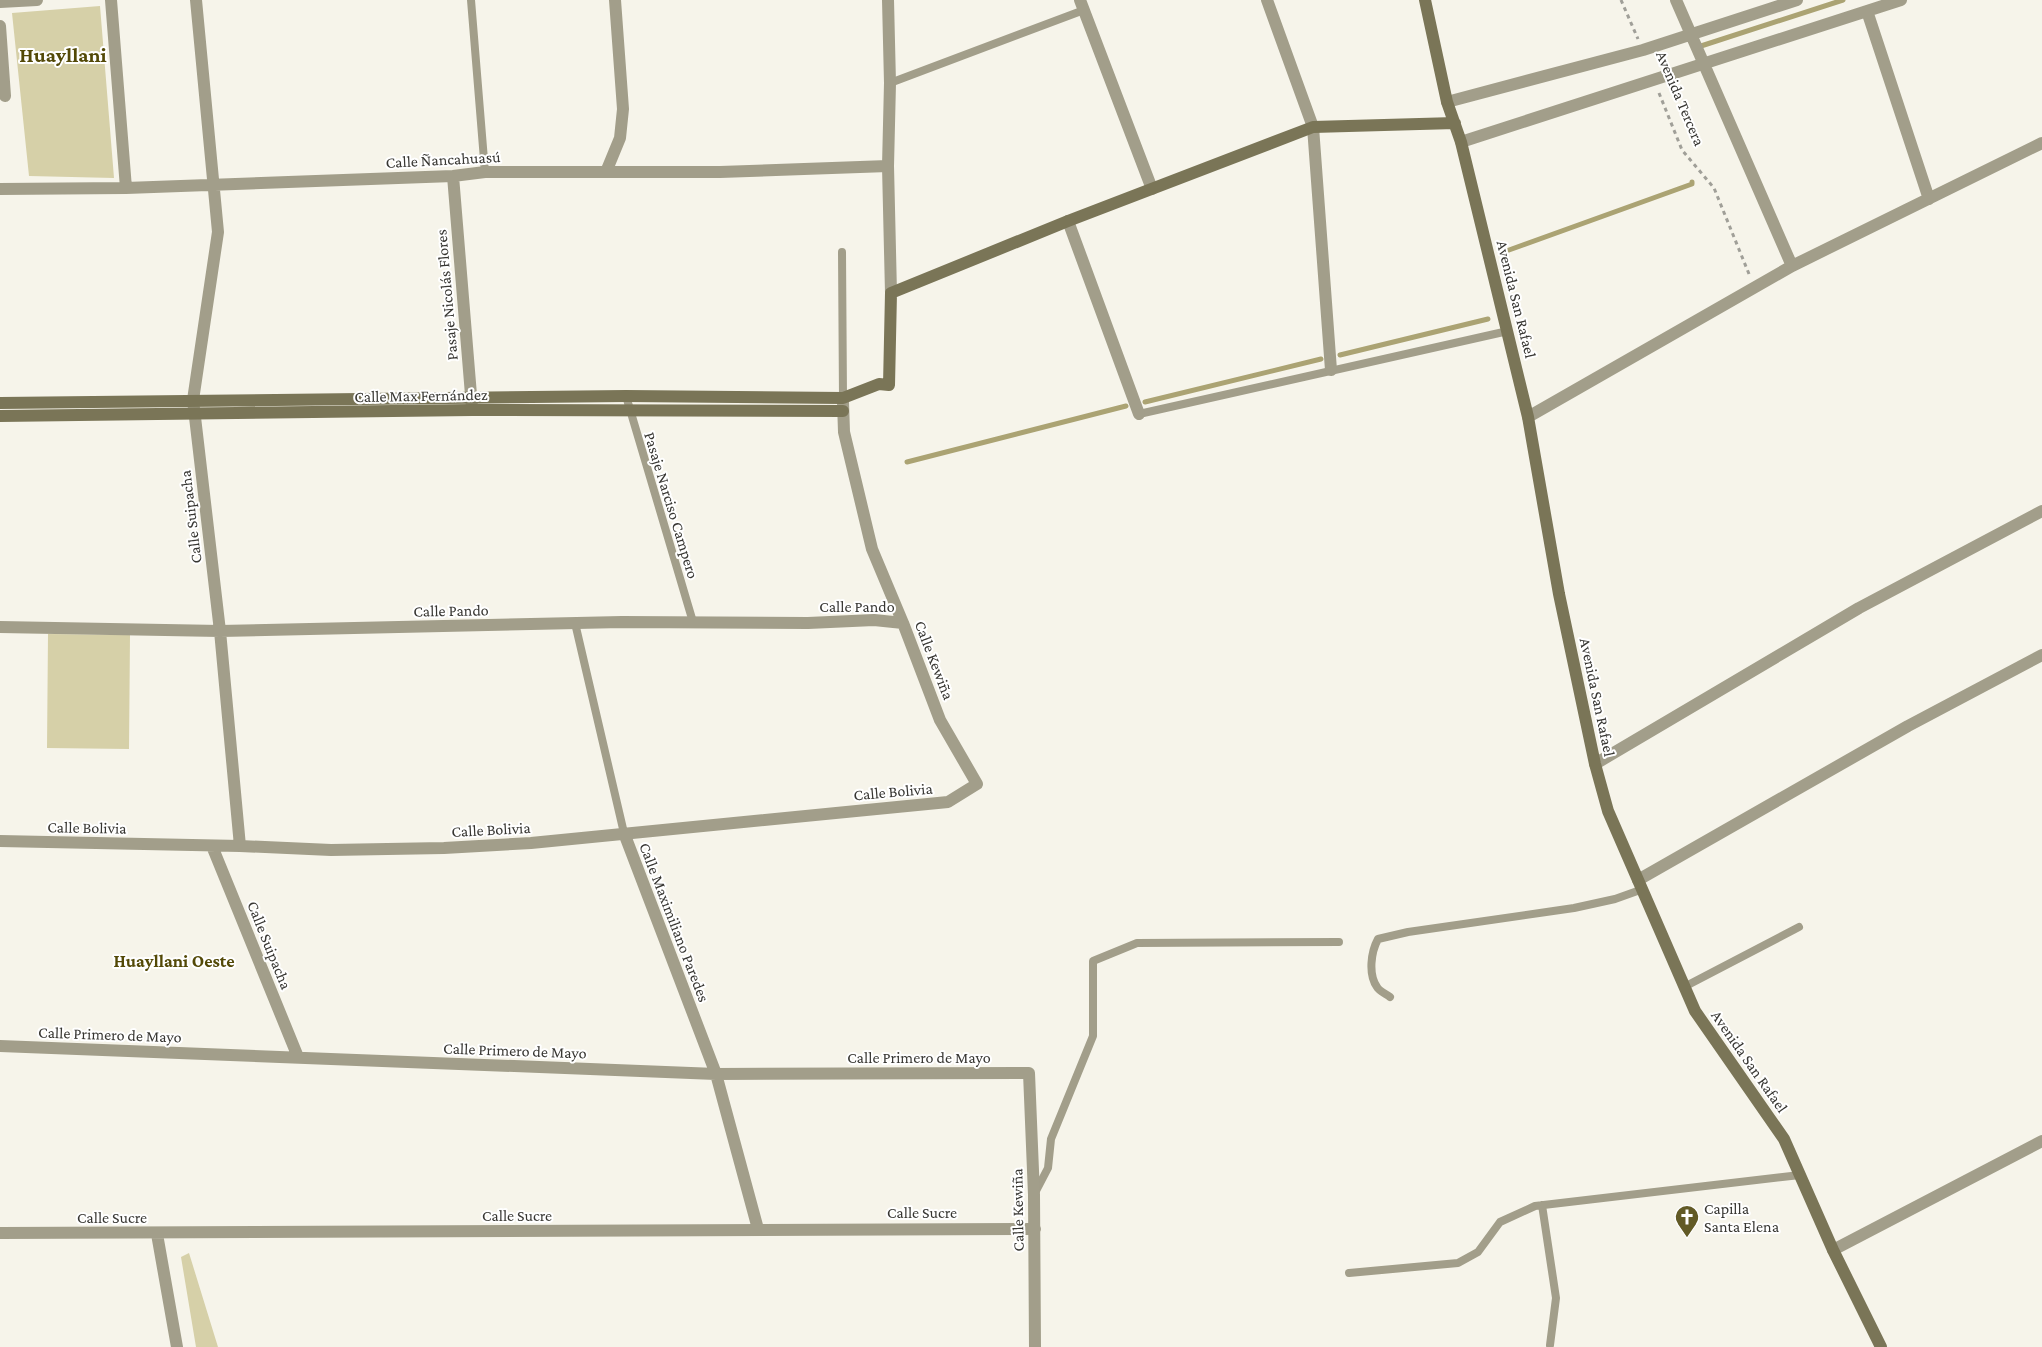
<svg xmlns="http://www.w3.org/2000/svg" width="2042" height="1347" viewBox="0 0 2042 1347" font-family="'Crimson Pro',serif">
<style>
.green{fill:#d6d0a8}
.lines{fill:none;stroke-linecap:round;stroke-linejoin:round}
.stream{stroke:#aba373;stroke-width:5}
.path{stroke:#a09f98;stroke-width:3;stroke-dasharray:4 4;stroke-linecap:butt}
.lane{stroke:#a29e8a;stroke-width:8}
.street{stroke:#a29e8a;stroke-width:12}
.secondary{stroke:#7a7557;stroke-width:12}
.labels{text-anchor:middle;stroke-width:4;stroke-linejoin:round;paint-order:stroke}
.street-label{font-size:16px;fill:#373632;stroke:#fff}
.poi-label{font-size:16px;fill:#373632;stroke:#fff;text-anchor:start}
.neighbourhood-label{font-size:18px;font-weight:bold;fill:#534907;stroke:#fff}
.district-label{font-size:21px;font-weight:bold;fill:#534907;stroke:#fff}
</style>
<rect width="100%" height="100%" fill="#f6f4ea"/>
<path class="green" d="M100,6L114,178L29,176L12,13Z
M48,634L130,635L129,749L47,748Z
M189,1253L218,1347H196L181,1257Z"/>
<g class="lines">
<path class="stream" d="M1701,46L1843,0
M1509,250L1692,184V182
M1340,355L1488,319
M1145,402L1321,359
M907,462L1126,406"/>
<path class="path" d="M1621,0L1638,39
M1659,93L1682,150L1714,188L1749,274"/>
<path class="lane" d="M471,0L485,172
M890,83L1084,10
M842,252L843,398
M626,396L693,622
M1139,414L1508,331
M575,623L624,833
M1684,987L1799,927
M1390,997C1386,994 1379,991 1377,987C1368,974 1371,952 1378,939L1408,932L1574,908L1615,899L1643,889
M1036,1191L1048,1168L1051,1139L1093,1036V961L1137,943L1339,942
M1542,1205L1556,1298L1550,1345
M1349,1273L1458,1263L1478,1252L1500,1222L1535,1206L1800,1175"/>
<path class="street" d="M111,0L126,188
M196,0L218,232L193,400L220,631L240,846
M888,0L890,83L888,166L891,293
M1080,0L1152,189
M1267,0L1313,127L1331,370
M1676,0L1792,266
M0,2L37,0
M1867,11L1929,199
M0,26L5,96
M1447,102L1643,50L1797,0
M1461,142L1901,0
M606,172L620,138L623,109L615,0
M453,176L472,407
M0,189L126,188L453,176L485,172H720L888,166
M1068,221L1139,414
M1528,417L1792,266L2042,143
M0,627L220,631L622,622L808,623L874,620L903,623
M1595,764L1859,608L2042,511
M624,833L716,1074L758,1229
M0,841L240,846L331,850L444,848L531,843L948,802L977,784L940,720L903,623L872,549L844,432L843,402
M212,846L298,1057
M1638,880L1908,726L2042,655
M0,1046L716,1074L1029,1073L1034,1195L1035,1347
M0,1233L1035,1229
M157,1234L177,1347
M1833,1250L2042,1141"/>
<path class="secondary" d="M1425,0L1447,102L1461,142L1528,417L1559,594L1595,764L1608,811L1695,1011L1784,1139L1833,1250L1881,1347
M0,403L626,396L843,398L879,384L889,385L891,293L1068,221L1313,127L1455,123
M0,416L472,410L843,411"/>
</g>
<defs>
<g id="church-pin" transform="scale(1.25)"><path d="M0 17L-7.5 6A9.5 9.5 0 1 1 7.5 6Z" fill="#625a26" stroke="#fff"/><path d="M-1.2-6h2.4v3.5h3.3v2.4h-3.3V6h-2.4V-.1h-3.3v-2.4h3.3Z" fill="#fff"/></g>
</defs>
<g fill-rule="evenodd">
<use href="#church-pin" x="1687" y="1217"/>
</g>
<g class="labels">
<g class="street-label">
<text transform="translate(1681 98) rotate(67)" y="6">Avenida Tercera</text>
<text transform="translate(443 159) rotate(-3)" y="6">Calle Ñancahuasú</text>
<text transform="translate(446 295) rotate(-95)" y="6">Pasaje Nicolás Flores</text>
<text transform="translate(1517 299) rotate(76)" y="6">Avenida San Rafael</text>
<text transform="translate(421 395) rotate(-1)" y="6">Calle Max Fernández</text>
<text transform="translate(672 505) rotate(73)" y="6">Pasaje Narciso Campero</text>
<text transform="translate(190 517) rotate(-97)" y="6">Calle Suipacha</text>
<text x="857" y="612">Calle Pando</text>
<text transform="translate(451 610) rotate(-1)" y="6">Calle Pando</text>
<text transform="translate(935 660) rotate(69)" y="6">Calle Kewiña</text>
<text transform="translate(1598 697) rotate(78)" y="6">Avenida San Rafael</text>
<text transform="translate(893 791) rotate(-5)" y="6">Calle Bolivia</text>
<text transform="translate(87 827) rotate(1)" y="6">Calle Bolivia</text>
<text transform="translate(491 829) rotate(-3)" y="6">Calle Bolivia</text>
<text transform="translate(675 922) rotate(69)" y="6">Calle Maximiliano Paredes</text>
<text transform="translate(270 945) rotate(68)" y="6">Calle Suipacha</text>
<text transform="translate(110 1034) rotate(2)" y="6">Calle Primero de Mayo</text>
<text transform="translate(515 1050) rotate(2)" y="6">Calle Primero de Mayo</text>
<text x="919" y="1063">Calle Primero de Mayo</text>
<text transform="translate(1750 1061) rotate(55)" y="6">Avenida San Rafael</text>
<text transform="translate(1017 1210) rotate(-91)" y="6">Calle Kewiña</text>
<text x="922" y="1218">Calle Sucre</text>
<text x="517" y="1221">Calle Sucre</text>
<text x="112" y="1223">Calle Sucre</text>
</g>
<g class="poi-label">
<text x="1704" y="1214">Capilla<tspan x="1704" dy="18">Santa Elena</tspan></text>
</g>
<g class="neighbourhood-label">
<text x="174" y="967">Huayllani Oeste</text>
</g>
<g class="district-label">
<text x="63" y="62">Huayllani</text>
</g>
</g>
</svg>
